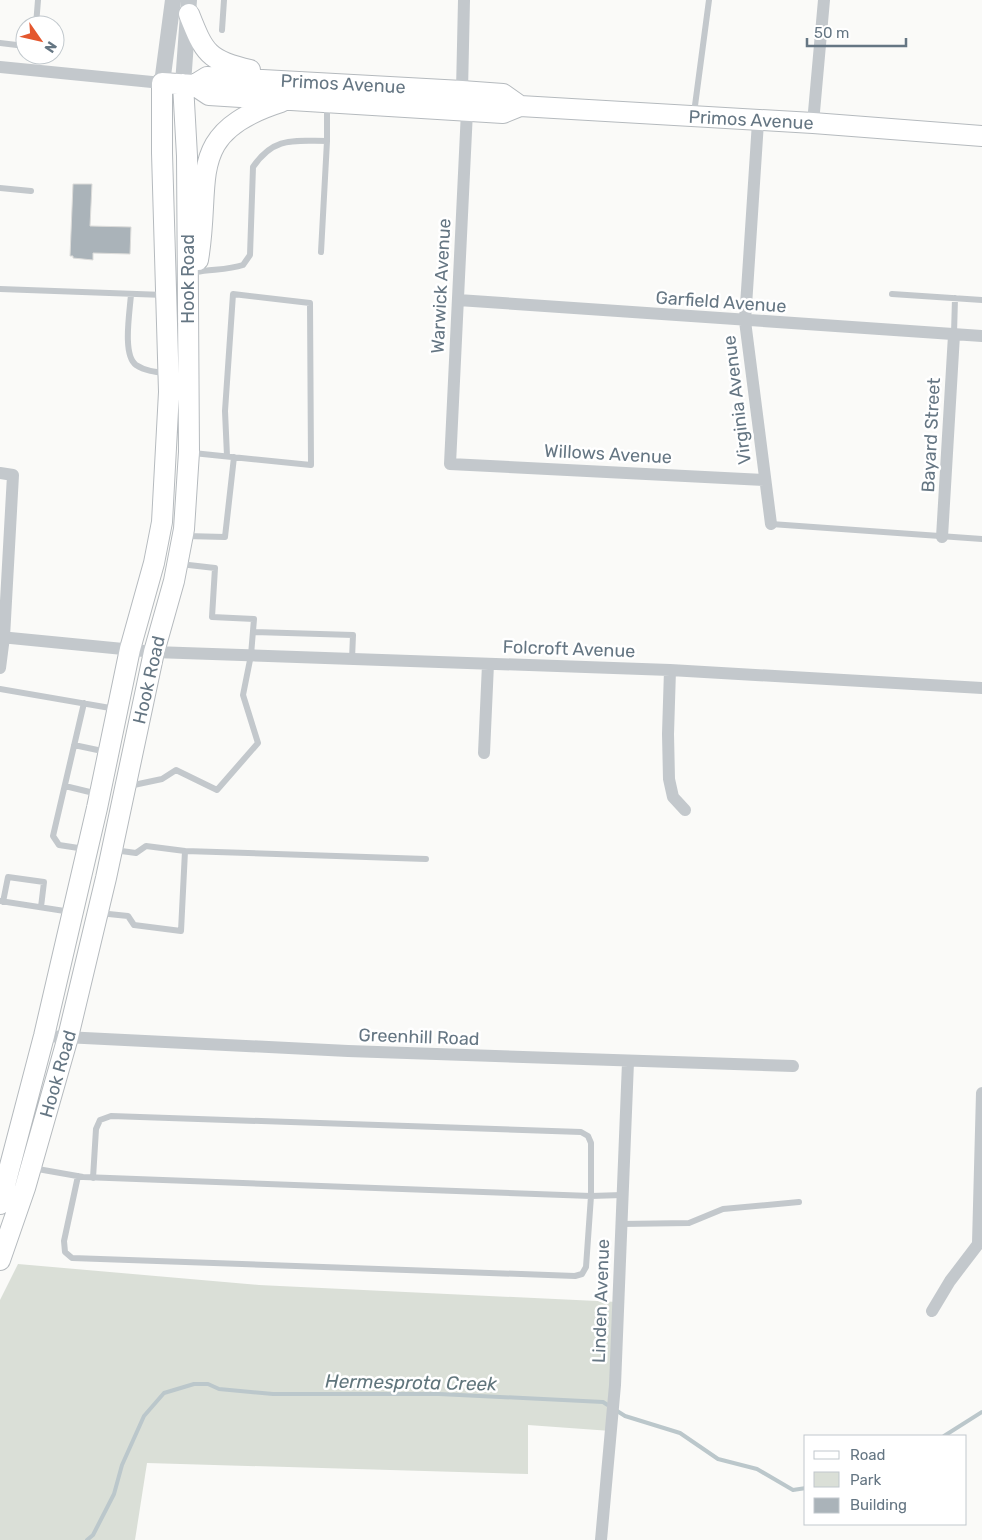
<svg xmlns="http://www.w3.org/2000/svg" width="982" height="1540" viewBox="0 0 982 1540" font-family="Rubik,sans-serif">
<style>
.green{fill:#dadfd7}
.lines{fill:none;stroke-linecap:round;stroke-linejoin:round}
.stream{stroke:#bbc7cb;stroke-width:4}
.building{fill:#aab3b9;stroke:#dcdcda}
.primary-casing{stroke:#b5babe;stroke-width:22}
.service{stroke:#c3c8cc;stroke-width:6}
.minor{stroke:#c3c8cc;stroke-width:12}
.tertiary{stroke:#c3c8cc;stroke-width:16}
.primary{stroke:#fff;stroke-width:20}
.labels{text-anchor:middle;stroke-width:5;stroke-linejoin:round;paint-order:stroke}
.street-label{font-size:18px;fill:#657683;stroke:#fff}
.water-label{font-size:19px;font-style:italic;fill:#60757c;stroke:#fff}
</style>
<rect width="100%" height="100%" fill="#fafaf8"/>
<path class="green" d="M18,1264L259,1285L618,1302L611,1431L528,1425V1474L147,1463L135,1540H0V1300Z"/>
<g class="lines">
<path class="stream" d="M944,1436L982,1412
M87,1540L93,1535L114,1494L122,1465L144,1416L164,1393L194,1384H208L219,1389L273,1394H439L603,1402L625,1416L680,1433L718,1459L757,1469L793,1490L806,1488"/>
</g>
<path class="building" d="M73,184H92L90,226L131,227L130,254L93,253V260L73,258V256H70Z"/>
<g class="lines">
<g class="primary-casing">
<path id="primary" d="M189,14C204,52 208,61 250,70
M194,85L209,95L503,113L520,106L813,123L982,136
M198,260C212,179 183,133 281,102
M0,1204L44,1036L97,808L130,649L154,563L162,522L169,392L162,153V83L194,85L207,77L462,91L503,94L520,106
M0,1260L25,1188L68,1037L106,878L154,652L174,581L184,529L189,452L187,156L183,84"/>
</g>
<path class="service" d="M36,25L38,0
M222,30L224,0
M0,43L25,46
M694,113L709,0
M0,188L31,191
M321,252L327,141
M196,272C212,269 228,270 243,265L250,255L253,167C274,136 294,141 327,141V105
M0,289L164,295
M131,294C130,311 122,355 136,365C145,371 156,372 166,373
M892,294L982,300
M954,334L955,298
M193,453L311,465L310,303L233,294L225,411L227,456
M771,524L982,539
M186,536L225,537L234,457
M253,632L353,635L352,659
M0,689L116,709
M84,703L53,836L59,845L85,849
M74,745L107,752
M65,786L98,794
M129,786L162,779L176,770L217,790L258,743L243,695L251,655L254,619L212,617L215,568L180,564
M185,851L426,859
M0,901L71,912
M3,902L8,877L44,882L41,907
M99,913L128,916L134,925L181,931L185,851L146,846L136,853L114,850
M32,1168L83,1177L591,1196L622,1195
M78,1176L64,1241L65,1252L72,1258L575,1276L582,1274L586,1267L591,1196V1143L588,1136L581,1132L111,1116L100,1120L96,1129L93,1178
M621,1224L689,1223L723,1209L799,1202"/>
<path class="minor" d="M0,67L162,83
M462,91L464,0
M467,111L450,464L764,480
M758,122L745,321L771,524
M813,123L824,0
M458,300L982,336
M0,473L13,475L4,637L0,668
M942,537L954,335
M0,637L154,652L670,670L982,688
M670,670L668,734L669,779L673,797L685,810
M484,753L488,664
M44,1036L348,1051L793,1066
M978,1243L982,1093
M932,1311L950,1281L982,1239
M601,1540L615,1385L628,1062"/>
<path class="tertiary" d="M162,83L173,0
M183,84L189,0"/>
<use href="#primary" class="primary"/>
</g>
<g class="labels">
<g class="street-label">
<text transform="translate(343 84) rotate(3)" y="6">Primos Avenue</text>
<text transform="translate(751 120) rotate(3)" y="6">Primos Avenue</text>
<text transform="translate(188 279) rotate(-90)" y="6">Hook Road</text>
<text transform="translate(441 286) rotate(-87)" y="6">Warwick Avenue</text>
<text transform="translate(721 302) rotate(4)" y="6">Garfield Avenue</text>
<text transform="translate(737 400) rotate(-97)" y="6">Virginia Avenue</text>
<text transform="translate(931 435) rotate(-87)" y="6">Bayard Street</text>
<text transform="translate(608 454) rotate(3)" y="6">Willows Avenue</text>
<text transform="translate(569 649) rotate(2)" y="6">Folcroft Avenue</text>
<text transform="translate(149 680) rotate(-77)" y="6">Hook Road</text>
<text transform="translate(419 1037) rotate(2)" y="6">Greenhill Road</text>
<text transform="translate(58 1074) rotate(-74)" y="6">Hook Road</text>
<text transform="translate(601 1301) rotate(-88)" y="6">Linden Avenue</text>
</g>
<g class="water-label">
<text transform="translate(411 1382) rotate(1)" y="7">Hermesprota Creek</text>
</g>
</g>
<rect x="804" y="1435" width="162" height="90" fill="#ffffff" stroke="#c1c8cd"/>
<rect x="814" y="1451" width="25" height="8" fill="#ffffff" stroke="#c1c8cd"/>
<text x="850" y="1460" font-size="15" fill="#657683">Road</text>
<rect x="814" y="1472" width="25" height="15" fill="#dadfd7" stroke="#c1c8cd"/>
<text x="850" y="1485" font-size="15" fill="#657683">Park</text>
<rect x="814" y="1498" width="25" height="15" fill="#aab3b9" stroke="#c1c8cd"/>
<text x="850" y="1510" font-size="15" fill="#657683">Building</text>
<g transform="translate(40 40) rotate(124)"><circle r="24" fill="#ffffff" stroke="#c1c8cd"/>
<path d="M0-4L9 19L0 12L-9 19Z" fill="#e4572e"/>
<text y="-8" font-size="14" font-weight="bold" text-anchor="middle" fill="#657683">N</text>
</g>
<path d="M807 38v8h99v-8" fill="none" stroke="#657683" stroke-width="2.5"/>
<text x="814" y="38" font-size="15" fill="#657683" stroke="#ffffff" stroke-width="4" paint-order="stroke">50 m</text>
</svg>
